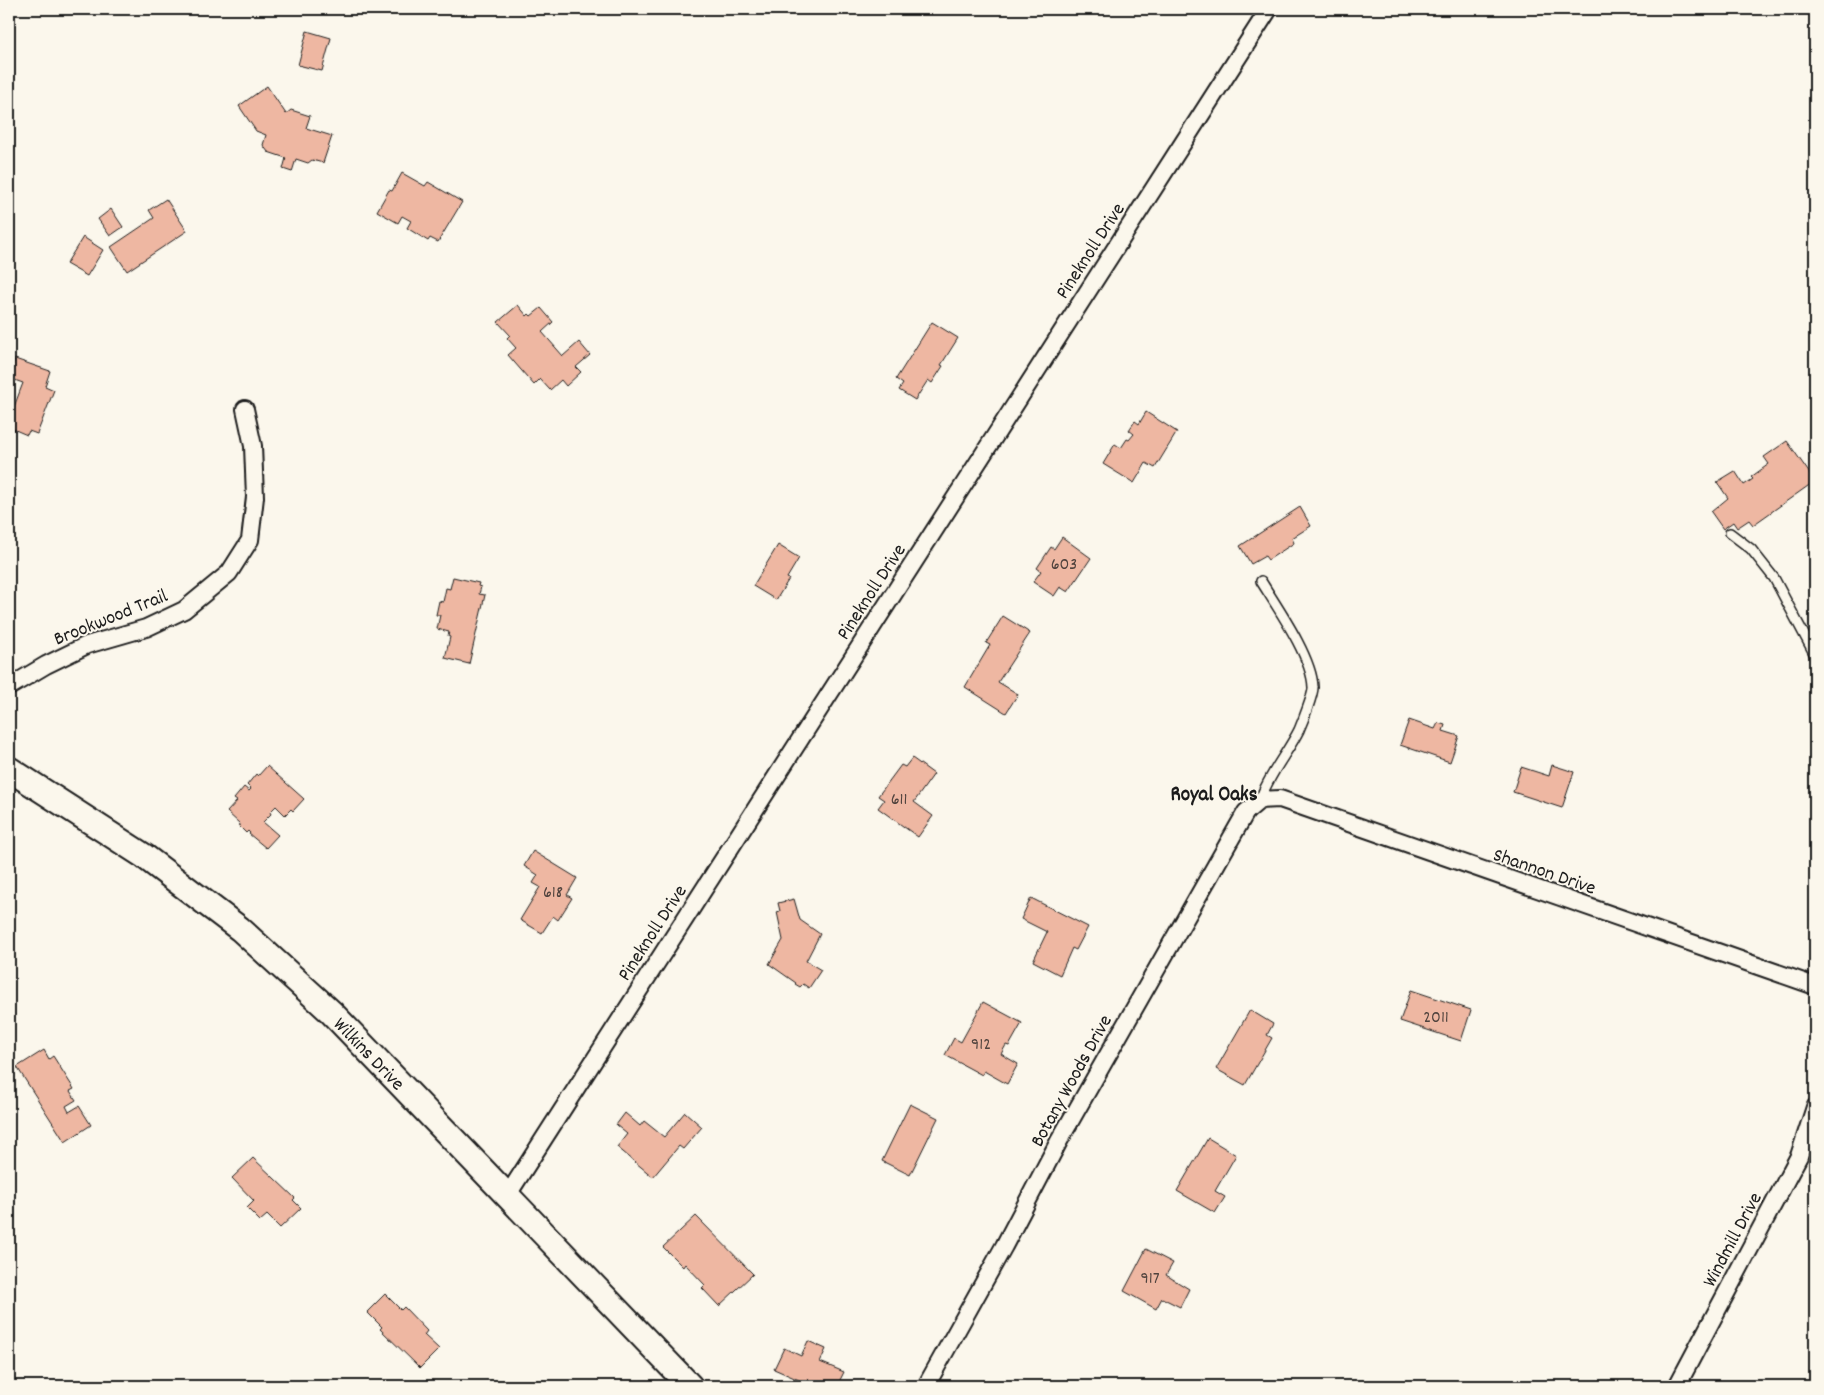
<svg xmlns="http://www.w3.org/2000/svg" width="1824" height="1395" viewBox="0 0 1824 1395" font-family="Dekko,sans-serif">
<style>
.building{fill:#eeb7a2;stroke:#1c1c1c}
.lines{fill:none;stroke-linecap:round;stroke-linejoin:round}
.lane-casing{stroke:#1c1c1c;stroke-width:12}
.street-casing{stroke:#1c1c1c;stroke-width:20}
.secondary-casing{stroke:#1c1c1c;stroke-width:28}
.lane{stroke:#fbf7ec;stroke-width:9}
.street{stroke:#fbf7ec;stroke-width:16}
.secondary{stroke:#fbf7ec;stroke-width:24}
.labels{text-anchor:middle;stroke-width:4;stroke-linejoin:round;paint-order:stroke}
.number-label{font-size:18px;fill:#50433e}
.street-label{font-size:20px;fill:#1c1c1c;stroke:#fbf7ec}
.neighbourhood-label{font-size:21px;font-weight:bold;fill:#1c1c1c;stroke:#fbf7ec}
</style>
<rect width="100%" height="100%" fill="#fbf7ec"/>
<filter id="ink" filterUnits="userSpaceOnUse"><feTurbulence type="fractalNoise" baseFrequency=".02" numOctaves="2"/><feDisplacementMap in="SourceGraphic" scale="10" xChannelSelector="R" yChannelSelector="G"/><feConvolveMatrix kernelMatrix="1 2 1 2 8 2 1 2 1" color-interpolation-filters="sRGB"/></filter>
<g filter="url(#ink)">
<path class="building" d="M307,31L331,38L322,71L298,65Z
M267,86L286,114L291,110L310,116L306,128L332,136L323,163L312,160L308,163L296,159L292,172L283,169L286,158L268,152L263,145L266,135L256,131L239,106Z
M402,173L425,186L428,182L462,202L438,242L430,238L428,241L407,228L411,221L402,216L398,223L377,211L389,190L392,191Z
M166,199L187,231L127,271L111,247L154,218L149,210Z
M111,209L123,227L110,236L98,219Z
M83,237L103,250L87,276L66,264Z
M518,305L527,316L529,314L531,316L541,308L553,322L542,332L563,356L579,342L590,355L576,367L581,372L566,386L561,380L550,390L540,379L534,385L508,355L516,348L507,338L510,335L498,322Z
M932,322L958,338L941,365L943,366L932,383L928,380L915,400L899,390L903,384L896,379Z
M15,359L50,371L45,386L54,390L37,434L29,431L27,435L13,429L10,437L9,411L12,412L23,383L9,378Z
M1146,412L1177,432L1155,468L1146,463L1134,483L1103,464L1115,444L1121,448L1127,439L1129,440L1134,434L1129,430L1135,421L1139,424Z
M1787,441L1815,481L1753,525L1749,520L1737,528L1733,522L1723,529L1711,512L1728,498L1717,482L1735,471L1744,485L1753,479L1751,477L1769,464L1764,457Z
M1300,507L1311,526L1292,538L1294,543L1268,560L1265,556L1251,564L1240,546Z
M1062,537L1091,558L1068,592L1060,587L1054,596L1033,582L1041,571L1037,568L1051,547L1054,549Z
M778,545L799,558L787,578L789,579L776,600L753,586Z
M453,577L479,583L478,586L481,587L479,594L485,595L469,664L445,658L450,637L448,636L449,632L437,629L440,615H436L439,601L443,602L446,588L450,589Z
M1003,616L1030,633L998,682L1018,694L1006,713L965,687L990,645L986,643Z
M1409,720L1435,729L1438,723L1445,725L1443,731L1459,736L1450,762L1400,745Z
M912,758L934,774L914,802L933,816L918,837L878,808L884,800L878,796L901,765L905,767Z
M1552,765L1574,772L1562,808L1513,792L1521,767L1549,776Z
M267,766L304,799L293,811L291,809L285,815L276,806L270,812L271,814L263,822L278,835L266,848L249,834L250,833L248,831L246,833L239,826L240,824L227,812L237,801L234,799L244,787L249,791L251,789L247,785L256,774L258,776Z
M533,851L577,878L567,895L572,898L558,920L553,916L542,933L520,920L540,887L533,883L538,875L524,866Z
M1031,898L1088,927L1076,950L1072,948L1060,975L1033,961L1047,932L1021,919Z
M794,899L800,920L820,934L806,961L821,970L809,988L803,984L800,987L795,984L796,983L769,964L783,940L777,912L780,911L778,903Z
M1411,990L1471,1010L1461,1041L1400,1021Z
M983,1002L1022,1023L1009,1046L1006,1045L1001,1054L1018,1064L1007,1084L984,1071L982,1075L945,1055L954,1038L961,1042Z
M1250,1010L1273,1024L1267,1035L1272,1038L1245,1085L1216,1069Z
M44,1050L49,1059L53,1056L74,1089L70,1091L76,1100L66,1106L69,1112L79,1106L91,1125L65,1142L17,1067Z
M910,1104L938,1118L910,1175L882,1161Z
M685,1112L702,1127L683,1149L679,1146L653,1177L617,1147L627,1134L616,1125L625,1113L640,1126L644,1121L664,1137Z
M1208,1138L1236,1155L1215,1191L1225,1197L1215,1213L1177,1191Z
M253,1158L295,1198L293,1200L301,1208L280,1228L267,1215L260,1221L247,1208L254,1201L232,1178Z
M696,1216L753,1274L719,1306L702,1288L705,1285L685,1264L683,1267L663,1247Z
M1146,1249L1173,1263L1166,1275L1189,1289L1180,1307L1162,1298L1156,1309L1124,1291Z
M385,1294L401,1310L404,1307L427,1331L424,1335L439,1349L420,1368L380,1329L382,1327L367,1312Z
M808,1341L826,1349L820,1362L844,1372L837,1386H802L797,1384L799,1380L774,1369L784,1348L801,1356Z"/>
<g class="lines">
<g class="lane-casing">
<path id="lane" d="M1730,533L1751,549L1774,578L1815,655
M1260,800C1269,774 1287,754 1299,730C1302,723 1314,693 1313,687C1312,657 1277,607 1261,581"/>
</g>
<g class="street-casing">
<path id="street" d="M9,687L46,665L87,645L146,628L184,610L229,573L250,540L255,497L253,446L245,409
M507,1196L1269,9
M926,1386L1004,1246L1059,1141L1246,812L1260,800L1280,799L1815,986
M1677,1386L1799,1156L1815,1107"/>
</g>
<g class="secondary-casing">
<path id="secondary" d="M9,769L144,856L240,929L331,1012L690,1386"/>
</g>
<use href="#lane" class="lane"/>
<use href="#street" class="street"/>
<use href="#secondary" class="secondary"/>
</g>
</g>
<g class="labels">
<g class="number-label">
<text x="1064" y="569">603</text>
<text x="899" y="804">611</text>
<text x="553" y="897">618</text>
<text x="1436" y="1022">2011</text>
<text x="981" y="1049">912</text>
<text x="1150" y="1283">917</text>
</g>
<g class="street-label">
<text transform="translate(1089 250) rotate(-57)" y="7">Pineknoll Drive</text>
<text transform="translate(870 591) rotate(-57)" y="7">Pineknoll Drive</text>
<text transform="translate(110 616) rotate(-22)" y="7">Brookwood Trail</text>
<text transform="translate(1545 870) rotate(19)" y="7">Shannon Drive</text>
<text transform="translate(651 932) rotate(-57)" y="7">Pineknoll Drive</text>
<text transform="translate(370 1053) rotate(46)" y="7">Wilkins Drive</text>
<text transform="translate(1070 1080) rotate(-61)" y="7">Botany Woods Drive</text>
<text transform="translate(1731 1239) rotate(-62)" y="7">Windmill Drive</text>
</g>
<g class="neighbourhood-label">
<text x="1214" y="800">Royal Oaks</text>
</g>
</g>
<rect width="1824" height="1395" fill="none" stroke="#fbf7ec" stroke-width="30"/>
<rect x="15" y="15" width="1794" height="1365" fill="none" stroke="#1c1c1c" stroke-width="2" filter="url(#ink)"/>
</svg>
